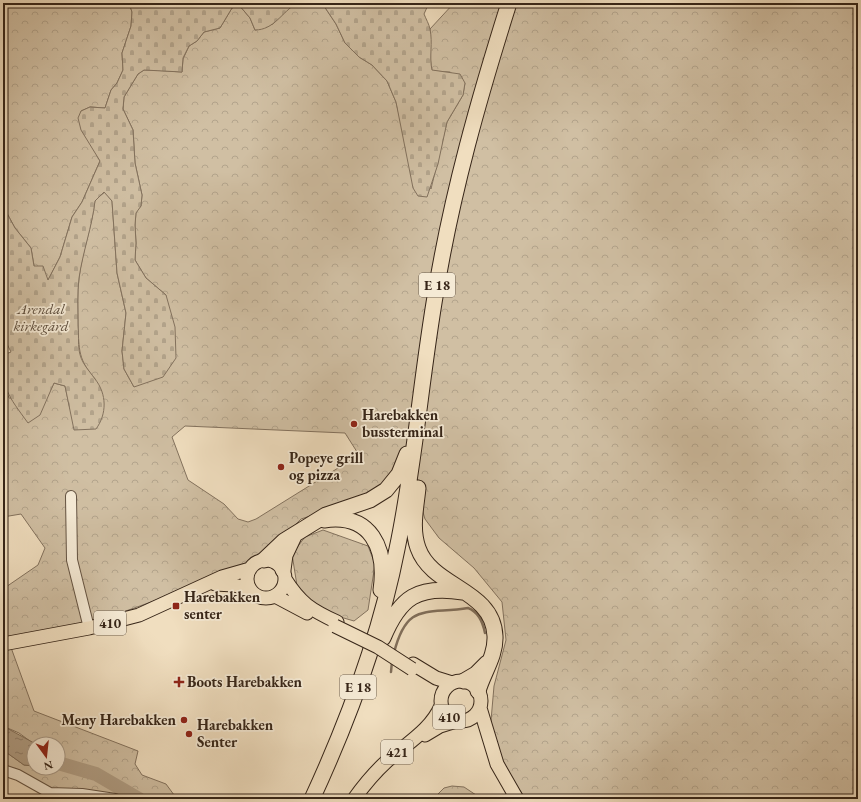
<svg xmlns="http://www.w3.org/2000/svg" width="861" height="802" viewBox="0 0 861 802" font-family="'EB Garamond',serif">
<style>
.forest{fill:url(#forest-crowns);stroke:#83725e;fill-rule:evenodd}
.cemetery{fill:url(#cemetery-stones);stroke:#83725e}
.water{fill:url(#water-ripples);stroke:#806e5a}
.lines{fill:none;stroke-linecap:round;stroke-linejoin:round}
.stream{stroke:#806e5a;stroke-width:2.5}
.river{stroke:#b19f86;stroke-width:14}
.minor-casing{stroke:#645342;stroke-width:12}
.major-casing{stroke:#362518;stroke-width:15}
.highway-casing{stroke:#362518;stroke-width:17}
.minor{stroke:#f5ead5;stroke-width:10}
.major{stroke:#f0debf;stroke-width:13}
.highway{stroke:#f0debf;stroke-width:15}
.major-bridge-casing{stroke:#362518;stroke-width:15;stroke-linecap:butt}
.major-bridge{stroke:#f0debf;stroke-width:13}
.poi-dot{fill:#8f2418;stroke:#f5ead5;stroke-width:1.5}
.labels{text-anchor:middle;stroke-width:3.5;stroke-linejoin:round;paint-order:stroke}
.shield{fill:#f5ead5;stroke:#6f6051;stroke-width:1}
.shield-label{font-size:14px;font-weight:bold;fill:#362518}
.park-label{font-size:15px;font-style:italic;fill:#5c4c3b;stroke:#f5ead5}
.poi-label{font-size:15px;font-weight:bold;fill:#362518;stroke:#f5ead5;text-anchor:start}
</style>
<defs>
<pattern id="forest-crowns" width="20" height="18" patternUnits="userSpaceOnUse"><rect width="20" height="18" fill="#d0bfa3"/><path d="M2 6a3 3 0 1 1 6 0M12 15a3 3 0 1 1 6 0" fill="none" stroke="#b3a48c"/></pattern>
<pattern id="cemetery-stones" width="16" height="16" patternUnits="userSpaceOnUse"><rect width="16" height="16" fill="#d0bfa3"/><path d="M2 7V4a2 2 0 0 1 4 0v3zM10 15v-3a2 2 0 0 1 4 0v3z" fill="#b3a48c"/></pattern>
<pattern id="water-ripples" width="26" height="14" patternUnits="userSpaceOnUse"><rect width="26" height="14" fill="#b19f86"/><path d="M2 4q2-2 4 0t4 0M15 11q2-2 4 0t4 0" fill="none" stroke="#91816d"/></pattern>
</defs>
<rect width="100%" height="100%" fill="#f0debf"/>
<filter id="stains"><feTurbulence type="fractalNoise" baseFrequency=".005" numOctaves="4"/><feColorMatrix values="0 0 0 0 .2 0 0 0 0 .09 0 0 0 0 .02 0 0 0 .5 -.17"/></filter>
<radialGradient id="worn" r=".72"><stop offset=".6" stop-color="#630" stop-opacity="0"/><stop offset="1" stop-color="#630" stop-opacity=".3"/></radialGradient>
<path class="forest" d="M3,3H129L132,12L131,26L122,53L123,70L117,83L111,90L105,108L90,107L81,111L95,151L100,161L82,202L72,217L60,257L48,280L34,266L31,248L15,228L3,206Z
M297,3H322L336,24L345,43L359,57L372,65L387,81L396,102L405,140L431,189L447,122L463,95L465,83L450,72L432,71C429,57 431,43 430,29L454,3H858V799H526L509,775L490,732L494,686L506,640L502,602L474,568L439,538L425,519L412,475L373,495L301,519L273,547L241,570L123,612L9,642L34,711L138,751L135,764L142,775L166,784L177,799H102L50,795L3,773V750L24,765L34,766V768H58V744H34L19,733L3,726V589L38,565L45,548L21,514L3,517V381L9,398L45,401L54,383L65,386L70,409L96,380C78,360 79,350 78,324C78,309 77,293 79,278C82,252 92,227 95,200L105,192L112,201L117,273L126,313L122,351L124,369L134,387L166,295L146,278L135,260L136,243L135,225L136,212L141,206L142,195L135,163L133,130L123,109L124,97L138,74L144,70H152L182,72L183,59L189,46L197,41L204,32L220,28L232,8L239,5L250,18L255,30L273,24L287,9ZM185,426L345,433L359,455L256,519L248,522L238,519L224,504L188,480L172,437Z
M323,530L368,546L375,564L368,610L354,621L330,614L298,592L292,554L305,537Z
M452,786L464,787L482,799H433L444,788Z"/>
<path class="cemetery" d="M129,3H297C282,12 274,30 255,30L250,18L239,5L232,8L220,28L204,32L197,41L189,46L183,58L182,72L144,70L138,74L124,97L123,109L133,130L135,163L142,195L141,206L136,213L135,225L136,243L135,260L146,278L166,295L175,327L176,358L163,377L134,387L124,369L122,351L126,313L117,273L112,201L104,192L95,201C92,227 83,251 79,278C77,294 78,310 78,326C79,334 78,343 79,350C81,363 88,369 95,379C107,394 107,414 96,429L74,430L65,386L54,383L40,415L28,423C7,394 3,391 3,355L11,352L4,338L3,206L15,228L31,248L34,266H43L48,280L60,257L72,217L82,202L100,161L81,130L78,118L81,111L90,107L105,108L111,90L117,83L123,70L122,53L131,26L132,12Z
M322,3H429L424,14C426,19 429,24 430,29C433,43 429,57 432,70L460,74L465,83L463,95L447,122L438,164L427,197L418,196L413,188L396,102L387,81L372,65L359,57L345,43L336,24Z"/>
<path class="water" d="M3,726L34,743V766L24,765L3,750Z"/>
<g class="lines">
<path class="stream" d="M394,653C407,601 427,615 468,608C479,612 483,623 485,633
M391,672L392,661"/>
<path class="river" d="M58,763L96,774L139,799"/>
<g class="minor-casing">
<path id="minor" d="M71,496L72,560L89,628
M3,770L18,775L50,793L82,794L115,799"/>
</g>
<g class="major-casing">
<path id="major" d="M247 579a19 19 0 1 1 38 0a19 19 0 1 1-38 0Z
M285,579C300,603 311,610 337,622
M215,584L234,585L249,589
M275,596L307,613
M3,644L89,628L139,615L222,577L250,569
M413,664L436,678L452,683
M441 701a20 20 0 1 1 40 0a20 20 0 1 1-40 0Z
M480,708L497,764L517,799
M425,735L440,726L456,721
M354,799C364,785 375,772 387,761C406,744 431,730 441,706"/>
</g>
<g class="highway-casing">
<path id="highway" d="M418,488C416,508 411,528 418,548C432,588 493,589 495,636C496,656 483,673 478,691
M324,520C371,513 387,548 381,590
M264,560L284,541L326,515L370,500L386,490L399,474L407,454
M283,570L285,555L294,536
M383,638C400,597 418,585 463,592
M464,681L476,674L487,663
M312,799C349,719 380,636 397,549C415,464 421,377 436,291C452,193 479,98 509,3"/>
</g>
<use href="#minor" class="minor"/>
<use href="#major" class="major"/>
<use href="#highway" class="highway"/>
<g class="major-bridge-casing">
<path id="major-bridge" d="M335,626L378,647L412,669"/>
</g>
<use href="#major-bridge" class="major-bridge"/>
</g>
<g class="poi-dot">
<circle cx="354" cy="424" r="4"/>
<circle cx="281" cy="467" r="4"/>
<rect x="172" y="602" width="8" height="8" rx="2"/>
<path d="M177 676h4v4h4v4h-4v4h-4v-4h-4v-4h4z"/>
<circle cx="184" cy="720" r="4"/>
<circle cx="189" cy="734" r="4"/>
</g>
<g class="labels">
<g class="shield">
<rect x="419" y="273" width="36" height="24" rx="3"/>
<rect x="94" y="611" width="32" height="24" rx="3"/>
<rect x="340" y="675" width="36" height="24" rx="3"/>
<rect x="433" y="705" width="32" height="24" rx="3"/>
<rect x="381" y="740" width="32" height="24" rx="3"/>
</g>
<g class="shield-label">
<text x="437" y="290">E 18</text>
<text x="110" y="628">410</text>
<text x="358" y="692">E 18</text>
<text x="449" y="722">410</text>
<text x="397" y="757">421</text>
</g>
<g class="park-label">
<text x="41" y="314">Arendal<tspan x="41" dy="17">kirkegård</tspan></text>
</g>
<g class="poi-label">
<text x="362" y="420">Harebakken<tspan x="362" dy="17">bussterminal</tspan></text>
<text x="289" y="463">Popeye grill<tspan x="289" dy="17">og pizza</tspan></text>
<text x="184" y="602">Harebakken<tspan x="184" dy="17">senter</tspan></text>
<text x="187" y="687">Boots Harebakken</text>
<text x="176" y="725" text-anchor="end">Meny Harebakken</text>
<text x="197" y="730">Harebakken<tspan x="197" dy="17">Senter</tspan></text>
</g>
</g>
<rect width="861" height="802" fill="none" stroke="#f0debf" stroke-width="16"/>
<rect x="4" y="4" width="853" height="794" fill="none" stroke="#362518" stroke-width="2"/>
<rect x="8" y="8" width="845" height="786" fill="none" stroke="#362518"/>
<g transform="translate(46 756) rotate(165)"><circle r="19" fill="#f5ead5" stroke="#a99b89"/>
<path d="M0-3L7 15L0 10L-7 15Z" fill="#8f2418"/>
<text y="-6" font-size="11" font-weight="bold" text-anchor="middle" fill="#362518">N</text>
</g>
<rect width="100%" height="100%" filter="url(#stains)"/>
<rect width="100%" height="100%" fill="url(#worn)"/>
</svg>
